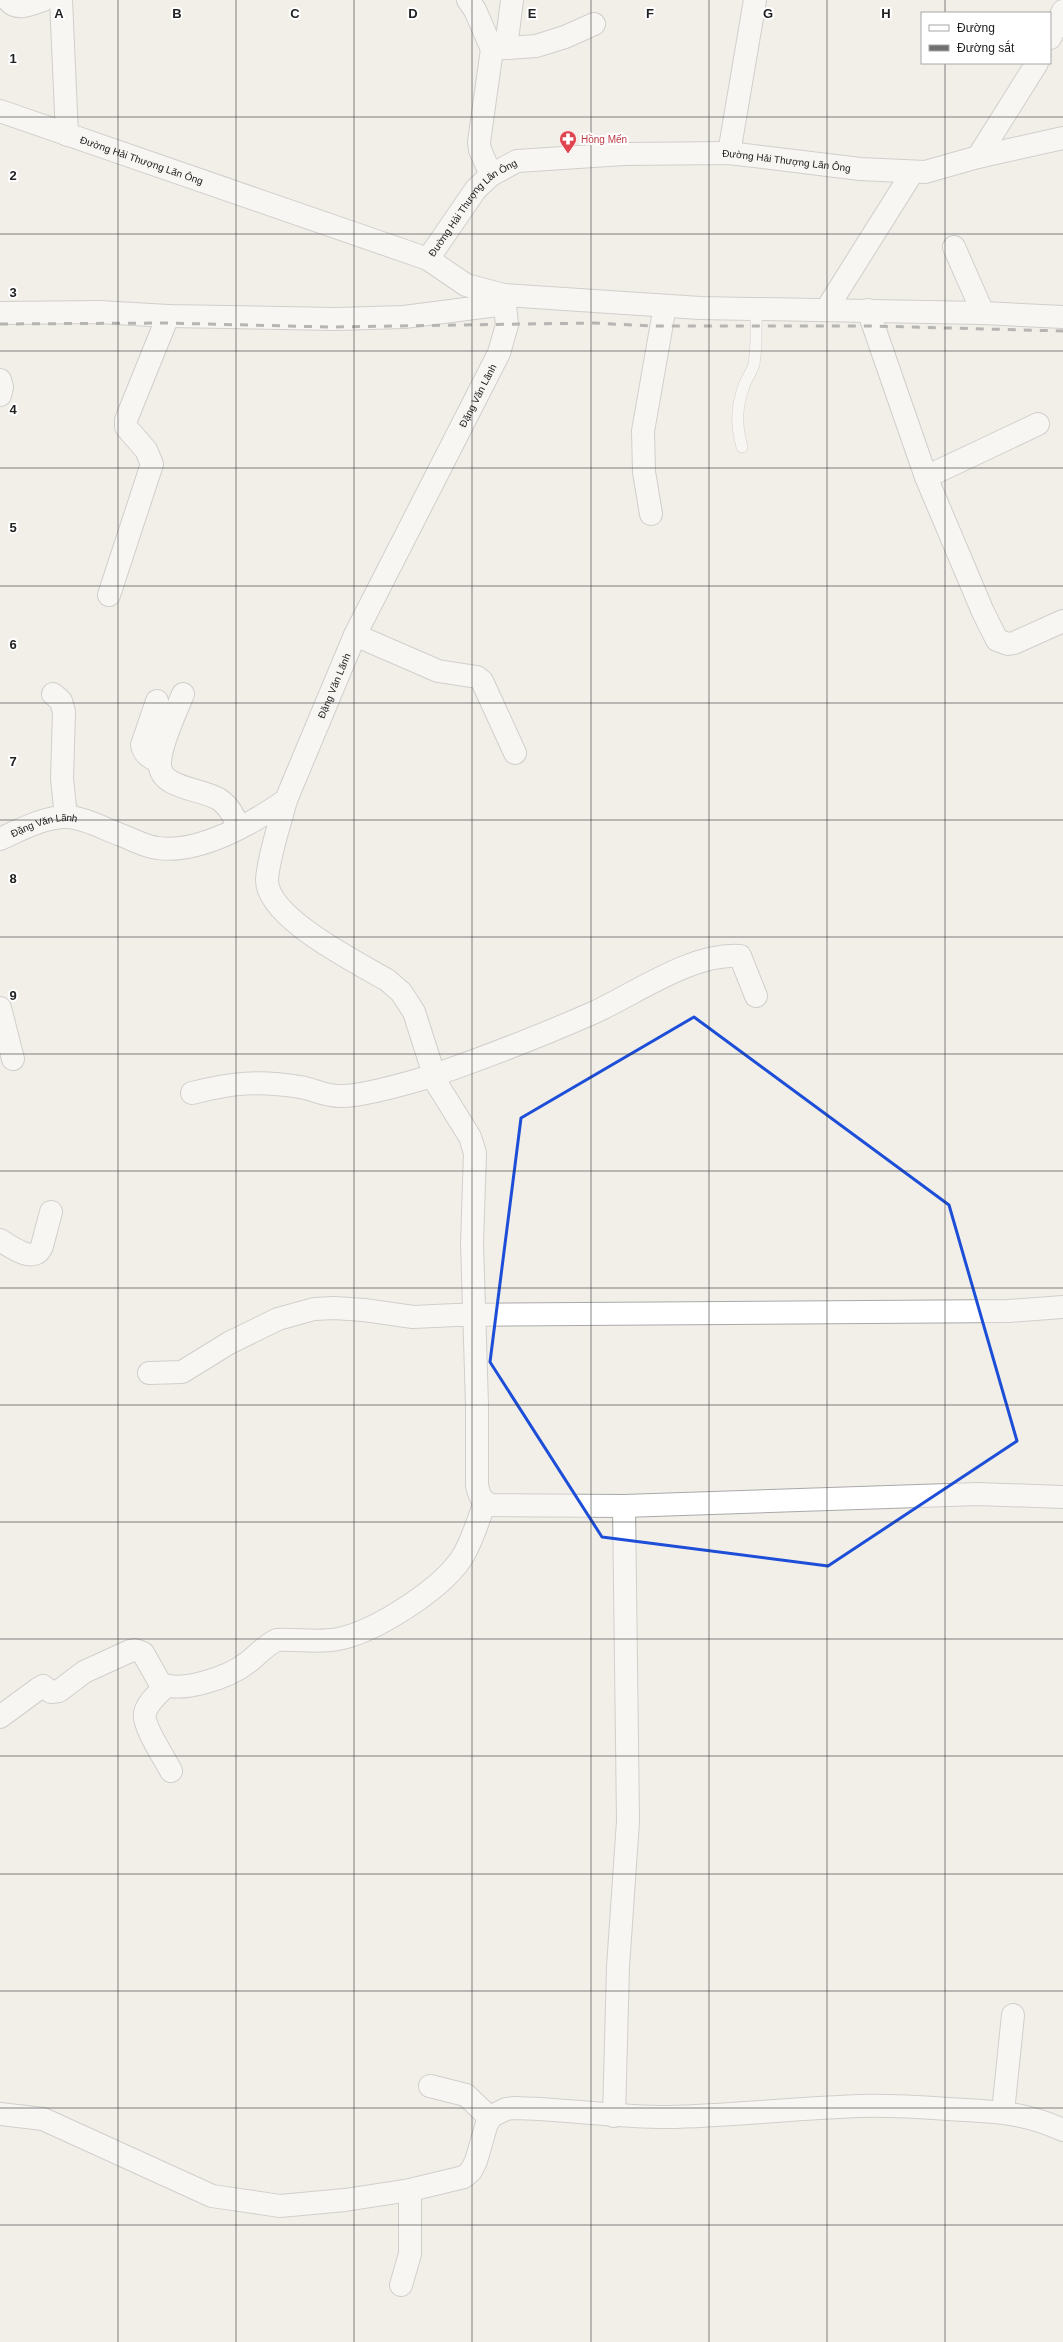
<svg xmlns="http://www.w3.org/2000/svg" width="1063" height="2342" viewBox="0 0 1063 2342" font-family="Helvetica,sans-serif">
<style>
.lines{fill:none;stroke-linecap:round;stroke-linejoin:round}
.service-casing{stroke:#a9a9a9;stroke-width:12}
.minor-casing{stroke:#a9a9a9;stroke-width:24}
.tertiary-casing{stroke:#a9a9a9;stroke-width:24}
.service{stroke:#fff;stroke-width:11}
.minor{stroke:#fff;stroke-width:22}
.tertiary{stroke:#fff;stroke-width:22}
.rail{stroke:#707070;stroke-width:3;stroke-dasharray:8 8;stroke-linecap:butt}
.marked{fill:none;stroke:#1d4ed8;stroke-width:3;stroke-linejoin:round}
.grid{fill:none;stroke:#222;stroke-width:1;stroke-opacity:0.55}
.labels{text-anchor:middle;stroke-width:4;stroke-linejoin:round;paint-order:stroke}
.health-label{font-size:10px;fill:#be3a42;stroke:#fff;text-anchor:start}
.street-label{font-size:10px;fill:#222;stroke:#fff}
.grid-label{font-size:13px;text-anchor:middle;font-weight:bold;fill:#222;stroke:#fff;stroke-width:4;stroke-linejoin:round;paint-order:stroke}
</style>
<rect width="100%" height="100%" fill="#f2efe9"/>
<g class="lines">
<g class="service-casing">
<path id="service" d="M742,447C736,425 736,408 744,386C746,379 752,372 754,364C757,346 756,328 756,309"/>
</g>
<g class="minor-casing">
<g id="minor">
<path d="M8,0C17,12 31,4 43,0"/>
<path d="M61,0L67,135"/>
<path d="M468,0L475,10L492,49"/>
<path d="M1050,38L1063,11"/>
<path d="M506,48L512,0"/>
<path d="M729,153L755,0"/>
<path d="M978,157L1037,63"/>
<path d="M491,175L480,150L479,142L492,49L536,46L565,37L594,24"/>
<path d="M954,247L983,313"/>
<path d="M428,259L466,285L504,295L700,308L983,313L1063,317"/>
<path d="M826,310L912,173"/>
<path d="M868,310L926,477L983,612L997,640L1008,644L1014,643L1063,621"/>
<path d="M0,313L99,312L168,316L336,319L404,317L505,304"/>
<path d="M0,380L2,387L0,395"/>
<path d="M926,477L1038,424"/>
<path d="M651,514L644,472L643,431L665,306"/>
<path d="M109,595L152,464L146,450L126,427V420L168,316"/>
<path d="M355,635L438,671L477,677L482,681L515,753"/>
<path d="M53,694L61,701L64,712L62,779L66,817"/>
<path d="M183,694C176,712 159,746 160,765C160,789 205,789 220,800C230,807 234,817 239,828"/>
<path d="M157,701L142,745C144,755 151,758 160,763"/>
<path d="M286,800C280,823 268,858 267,880C267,918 358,963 387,980L401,992L414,1012L437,1084L470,1137L475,1153L472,1243L477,1405V1485C479,1495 481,1501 491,1505L624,1506L628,1821L618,1967L614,2116"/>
<path id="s1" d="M0,839C20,830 44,817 66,817C84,817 104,829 121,835C132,839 145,847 158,848C199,854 253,823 286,800L355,635L499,353L507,325L504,295"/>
<path d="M0,1008L13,1059"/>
<path d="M192,1093C231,1083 259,1080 300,1087C313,1089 327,1097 341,1096C364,1096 412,1082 435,1075C489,1056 543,1035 595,1012C638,992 692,953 740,956L756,996"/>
<path d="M0,1240C11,1247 35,1265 42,1246L51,1212"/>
<path d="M149,1373L182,1372L229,1343L278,1319L314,1309L334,1308L364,1310L413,1317L455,1315L1008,1311L1063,1307"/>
<path d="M624,1506L978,1494L1063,1497"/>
<path d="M166,1686C159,1693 147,1703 145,1713C142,1725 165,1759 171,1771"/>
<path d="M0,1717L38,1689L43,1686L51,1692L59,1691L84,1672L130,1651L135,1650L143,1653L160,1683C181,1694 229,1677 247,1663C257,1656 265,1645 277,1640C297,1639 318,1643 338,1639C375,1632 440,1590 461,1559C472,1543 478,1520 485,1502"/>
<path d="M430,2086L466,2095L490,2118"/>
<path d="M1003,2112L1013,2015"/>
<path d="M0,2114L43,2119L212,2196L280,2206L345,2200L410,2190L464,2177L471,2171L476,2161L487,2123L492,2116L506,2109L514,2108C565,2109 616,2117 667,2117C732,2116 796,2108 861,2106C890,2105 919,2107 948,2109C993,2112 1021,2111 1063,2130"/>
<path d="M401,2285L410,2254V2190"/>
</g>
</g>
<g class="tertiary-casing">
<g id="tertiary">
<path id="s2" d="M0,111L428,259L476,189L491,175L517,161L624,154L729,153L860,169L925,172L978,157L1063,138"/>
</g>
</g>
<use href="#service" class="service"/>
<use href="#minor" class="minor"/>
<use href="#tertiary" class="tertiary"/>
<path class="rail" d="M0,324L165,323L329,327L593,323L653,326H872L1063,331"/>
</g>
<path d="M0 0H1063V2342H0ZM694,1017L949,1205L1017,1441L828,1566L602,1537L490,1362L521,1118Z" fill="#f2efe9" fill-opacity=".55" fill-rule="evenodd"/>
<path class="marked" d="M694,1017L949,1205L1017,1441L828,1566L602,1537L490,1362L521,1118Z"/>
<path class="grid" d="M118,0V2342M236,0V2342M354,0V2342M472,0V2342M591,0V2342M709,0V2342M827,0V2342M945,0V13M945,63V2342M0,117H1063M0,234H1063M0,351H1063M0,468H1063M0,586H1063M0,703H1063M0,820H1063M0,937H1063M0,1054H1063M0,1171H1063M0,1288H1063M0,1405H1063M0,1522H1063M0,1639H1063M0,1756H1063M0,1874H1063M0,1991H1063M0,2108H1063M0,2225H1063"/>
<defs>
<g id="pharmacy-pin" transform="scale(0.9)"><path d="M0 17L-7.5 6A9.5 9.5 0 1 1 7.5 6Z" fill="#e0444e" stroke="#fff"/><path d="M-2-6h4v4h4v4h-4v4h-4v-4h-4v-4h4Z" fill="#fff"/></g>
</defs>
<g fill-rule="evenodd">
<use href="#pharmacy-pin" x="568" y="139"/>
</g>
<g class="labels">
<g class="health-label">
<text x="581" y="143">Hồng Mến</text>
</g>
<g class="street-label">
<text dy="4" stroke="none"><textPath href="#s2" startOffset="150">Đường Hải Thượng Lãn Ông</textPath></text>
<text dy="4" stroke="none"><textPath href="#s2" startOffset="858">Đường Hải Thượng Lãn Ông</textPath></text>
<text dy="4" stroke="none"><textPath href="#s2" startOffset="522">Đường Hải Thượng Lãn Ông</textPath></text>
<text dy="4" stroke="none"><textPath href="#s1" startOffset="755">Đặng Văn Lãnh</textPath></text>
<text dy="4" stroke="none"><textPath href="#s1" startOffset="431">Đặng Văn Lãnh</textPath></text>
<text dy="4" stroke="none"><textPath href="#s1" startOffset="47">Đặng Văn Lãnh</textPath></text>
</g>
</g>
<g class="grid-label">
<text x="59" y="18">A</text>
<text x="177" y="18">B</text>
<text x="295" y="18">C</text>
<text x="413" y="18">D</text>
<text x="532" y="18">E</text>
<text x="650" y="18">F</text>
<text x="768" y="18">G</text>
<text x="886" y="18">H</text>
<text x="13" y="63">1</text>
<text x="13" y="180">2</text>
<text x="13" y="297">3</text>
<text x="13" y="414">4</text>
<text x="13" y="532">5</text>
<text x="13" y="649">6</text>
<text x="13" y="766">7</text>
<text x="13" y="883">8</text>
<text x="13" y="1000">9</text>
</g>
<rect x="921" y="12" width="130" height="52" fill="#ffffff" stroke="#a7a7a7"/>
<rect x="929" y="25" width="20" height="6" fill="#ffffff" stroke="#a7a7a7"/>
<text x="957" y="32" font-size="12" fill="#222222">Đường</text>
<rect x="929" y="45" width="20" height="6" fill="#707070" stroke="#a7a7a7"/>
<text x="957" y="52" font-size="12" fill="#222222">Đường sắt</text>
</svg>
